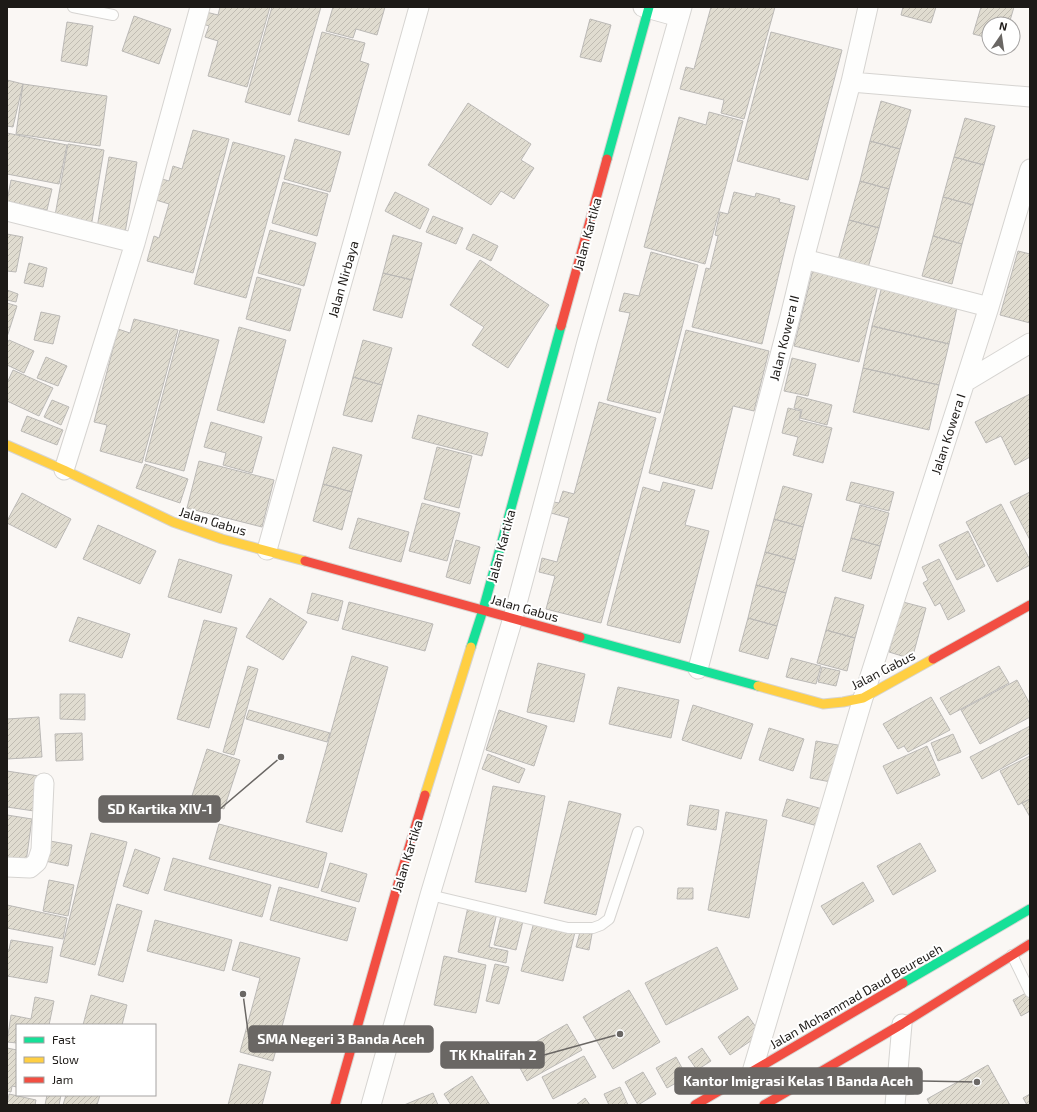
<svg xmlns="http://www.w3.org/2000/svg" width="1037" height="1112" viewBox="0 0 1037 1112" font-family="'Exo 2',sans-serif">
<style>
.building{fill:url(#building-hatch);stroke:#bbb9b6}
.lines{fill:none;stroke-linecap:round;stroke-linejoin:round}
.lane-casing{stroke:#d6d4d1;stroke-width:12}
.street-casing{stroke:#d6d4d1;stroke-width:21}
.fast-casing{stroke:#d6d4d1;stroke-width:11}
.slow-casing{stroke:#d6d4d1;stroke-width:11}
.jam-casing{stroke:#d6d4d1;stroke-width:11}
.lane{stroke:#fefefd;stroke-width:10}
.street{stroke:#fefefd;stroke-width:19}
.fast{stroke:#16e098;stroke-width:9}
.slow{stroke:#ffcf43;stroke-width:9}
.jam{stroke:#f24e42;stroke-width:9}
.labels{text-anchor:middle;stroke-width:4;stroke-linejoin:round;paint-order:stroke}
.street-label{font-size:13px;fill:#1d1a17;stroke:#fff}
.leader{fill:none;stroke:#6a6764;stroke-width:1.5}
.callout-dot{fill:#6a6764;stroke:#fff;stroke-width:1.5}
.callout{fill:#6a6764;stroke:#6a6764;stroke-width:1.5}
.callout-label{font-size:14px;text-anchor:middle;font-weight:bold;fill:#fff}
</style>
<defs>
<pattern id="building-hatch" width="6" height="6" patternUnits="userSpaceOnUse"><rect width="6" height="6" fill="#e0dcd0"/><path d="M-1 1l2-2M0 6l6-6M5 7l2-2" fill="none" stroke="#c0bcb2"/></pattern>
</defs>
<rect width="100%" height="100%" fill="#faf7f4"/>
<path class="building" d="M220,7H270L247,87L208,76L218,41L205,37L209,26L203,24L206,12L218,15Z
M272,7H321L290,115L245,102Z
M333,7H385L377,35L356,29L353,38L326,31Z
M711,7H775L744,119L721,113L724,100L680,89L686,67L694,69Z
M903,7H936L931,23L901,15Z
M981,7H1014L1009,24H989V38L973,34Z
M134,16L171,29L159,64L122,51Z
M590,19L611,25L601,62L580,57Z
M67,22L93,26L87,66L61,61Z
M322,32L365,43L360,61L369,64L349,135L298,121Z
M771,32L842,50L808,180L737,161Z
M7,80L23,84L13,127L7,126Z
M23,84L107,96L100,146L16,134Z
M881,101L911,110L900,149L870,141Z
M468,103L531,144L521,160L534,168L514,199L501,191L491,205L428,165Z
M709,112L743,121L705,264L644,247L679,117L706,125Z
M965,118L995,126L984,165L954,157Z
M193,130L229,139L193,273L147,261L154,236L159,238L169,204L156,200L162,179L169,181L173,166L182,169Z
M7,133L67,145L59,184L7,174Z
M295,139L341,152L330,192L284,179Z
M870,141L900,149L889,189L860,181Z
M233,142L285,156L246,298L194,284Z
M68,144L104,150L91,227L54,221Z
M109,157L137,162L125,233L97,228Z
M954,157L984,165L973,205L943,197Z
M11,180L52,189L47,210L7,201Z
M860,181L889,189L879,228L849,220Z
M283,182L328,194L317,236L272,223Z
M395,192L429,209L420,229L385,211Z
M734,192L755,197L756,193L780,199L779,202L795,206L762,344L692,327L706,268L710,269L718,236L715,235L720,212L728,214Z
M943,197L973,205L962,244L933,236Z
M433,216L463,228L456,244L426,232Z
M849,220L879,228L868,268L838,260Z
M270,230L316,243L304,286L258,273Z
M7,234L23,237L16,272L7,271Z
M473,234L498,246L491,261L466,249Z
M393,235L422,243L412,280L383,273Z
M933,236L962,244L952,284L922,276Z
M1018,251L1030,254V323L1000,315Z
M651,252L698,265L660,413L607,400L630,313L619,311L624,293L639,296Z
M480,260L549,305L508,368L472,345L484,327L450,305Z
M29,263L47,268L43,287L24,283Z
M813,269L878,285L859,362L794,346Z
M383,273L412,280L402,318L373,310Z
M257,277L301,289L290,331L246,319Z
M882,286L958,303L949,344L872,326Z
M7,290L18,294L16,302L7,300Z
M7,303L17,306L7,337Z
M41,312L60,316L53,344L34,340Z
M134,319L178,330L142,463L100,451L107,425L94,422L118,329L130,333Z
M872,326L949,344L939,385L863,368Z
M239,327L286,340L264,423L217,410Z
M180,330L219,340L184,471L145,461Z
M686,330L769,351L754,411L733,406L712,489L649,473Z
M9,340L34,351L24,373L7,365V344Z
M363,340L392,348L382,385L353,377Z
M46,357L67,366L58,386L37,378Z
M792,358L816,364L808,396L784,391Z
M863,368L939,385L929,430L853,412Z
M13,370L53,388L39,416L7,401V383Z
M353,377L382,385L372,422L343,415Z
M1030,394V457L1015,465L1001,436L986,443L975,422Z
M797,396L832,405L827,425L800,418L802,410L794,408Z
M52,400L69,407L61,425L44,417Z
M599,402L656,418L601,623L546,609L555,576L539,572L542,558L557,562L569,518L551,513L554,502L559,503L563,491L574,494Z
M788,408L801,411L799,420L832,428L823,463L793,455L798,437L782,433Z
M418,415L488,433L482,456L412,438Z
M27,416L63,430L57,445L21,431Z
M211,422L262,437L252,473L223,465L226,453L204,447Z
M333,447L362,455L352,492L323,484Z
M437,447L472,456L459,508L424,499Z
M199,461L274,480L262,527L187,508Z
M145,464L188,479L180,503L136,488Z
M663,482L695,490L685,525L709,531L680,643L607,625L643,487L660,492Z
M851,482L894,492L889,511L846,500Z
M323,484L352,492L342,530L313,521Z
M783,486L812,494L803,527L774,519Z
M1030,492V540L1010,502Z
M22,493L71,519L56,548L7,523V521Z
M422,503L460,513L447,561L409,551Z
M1001,504L1030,560V565L997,582L966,522Z
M860,505L889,513L880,546L851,538Z
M358,518L409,532L401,562L349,548Z
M774,519L803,527L795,560L765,552Z
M98,525L156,551L140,584L83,559Z
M968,531L985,566L957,580L939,545Z
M851,538L880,546L871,579L842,571Z
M456,540L480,547L470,584L446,577Z
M765,552L795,560L786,593L756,585Z
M179,559L232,575L221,613L168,597Z
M939,559L965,611L948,620L940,603L935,606L923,583L928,580L922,567Z
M756,585L786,593L777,626L748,618Z
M312,593L343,601L338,621L307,613Z
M835,597L864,605L855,638L826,630Z
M270,598L307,622L283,660L246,637Z
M349,602L433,624L425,651L342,629Z
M903,602L926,608L912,659L889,652Z
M78,617L130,634L122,658L69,641Z
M748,618L777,626L768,659L739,651Z
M204,620L237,628L209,728L177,719Z
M826,630L855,638L847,671L817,663Z
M352,656L388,667L342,832L306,822Z
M791,658L821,666L816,684L786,677Z
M538,663L585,674L574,722L527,712Z
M248,666L258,669L234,755L223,752Z
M999,666L1009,683L950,715L940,698Z
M822,667L840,671L836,686L818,682Z
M1017,680L1030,704V717L980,744L961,710Z
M618,687L679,700L671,738L609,724Z
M60,694H85V720L60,719Z
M931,697L950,730L908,752L904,746L898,749L883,724Z
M693,705L753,724L741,759L682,740Z
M249,710L330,733L327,742L246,719Z
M499,710L547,726L534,766L486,750Z
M39,717L42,757L7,759V719Z
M1030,726V753L982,779L970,757Z
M769,728L804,739L793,771L759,760Z
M82,733L83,760L56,761L55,734Z
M953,734L961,752L938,761L931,743Z
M816,741L843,746L836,783L810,778Z
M927,746L940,775L897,794L883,766Z
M207,749L240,760L224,809L191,799Z
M488,754L525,769L519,783L482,769Z
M1030,756V799L1018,805L1000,771Z
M7,771L39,776L34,811L7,807Z
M493,786L545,796L526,892L475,882Z
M787,799L826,810L821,827L782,816Z
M1030,799V817L1022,803Z
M569,801L621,814L596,915L544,903Z
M690,805L719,810L716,830L687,825Z
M726,812L767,820L749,918L708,910Z
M7,815L32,819L26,862L7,859Z
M219,824L327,853L318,888L209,859Z
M91,833L127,842L95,965L60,956Z
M50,841L72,845L68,866L45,861Z
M920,843L936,871L893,895L877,866Z
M135,849L160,858L148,894L123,886Z
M173,858L271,885L262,917L164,890Z
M330,863L367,874L359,902L321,891Z
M49,880L74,885L68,916L43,911Z
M863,882L874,901L833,925L821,906Z
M279,887L356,908L347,941L270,920Z
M678,888H693V899H677Z
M117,904L142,911L123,982L98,975Z
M7,905L67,918L63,939L7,928Z
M468,907L497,913L489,947L508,951L506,963L458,952Z
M501,916L523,921L516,950L494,945Z
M155,920L232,940L224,971L147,951Z
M534,922L575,932L563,981L521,971Z
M580,932L592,934L589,950L576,947Z
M11,940L53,947L47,983L7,976V950H9Z
M240,942L300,958L273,1061L240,1052L260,978L232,970Z
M717,947L738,989L666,1025L645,983Z
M444,956L486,965L476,1013L434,1005Z
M495,964L509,967L499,1004L486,1001Z
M629,990L660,1042L613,1069L583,1017Z
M1026,993L1030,999V1011L1021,1016L1013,1000Z
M91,995L127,1005L122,1025H83Z
M35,997L54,1001L49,1025H17V1043L7,1042L11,1015L31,1019Z
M748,1016L761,1034L730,1055L718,1037Z
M567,1024L582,1050L527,1081L513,1055Z
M7,1048L17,1050V1087L12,1086L11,1092L7,1091Z
M702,1048L711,1061L697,1070L688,1057Z
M584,1056L596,1077L553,1099L542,1077Z
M676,1057L687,1077L667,1088L656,1068Z
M239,1064L271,1072L262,1105H228Z
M988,1065L1010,1105H930L927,1099Z
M902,1070H912L914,1094L904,1095Z
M643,1072L656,1094L638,1105L625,1082Z
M472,1076L490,1105H451L444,1094Z
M620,1087L628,1105H609L604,1094Z
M433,1093L438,1105H404Z
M9,1094L36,1100L35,1105H7Z
M1030,1094V1105H1027L1023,1098Z
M47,1095H61L59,1105H45Z
M66,1095H100L97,1105H63Z
M585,1098L590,1105H576Z"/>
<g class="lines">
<g class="lane-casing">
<path id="lane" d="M73,7L113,15
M430,895L568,928H593L601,925L609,919L638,832
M1012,955L1030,992"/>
</g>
<g class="street-casing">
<path id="street" d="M643,7L679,17
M851,82L1030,97
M7,211L135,243
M804,259L989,307
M965,382L1030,343
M64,470L135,243L200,7
M267,550L419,7
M698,669L790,317L804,259L851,82L868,7
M7,867L30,868L37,862L41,850L44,783
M752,1072L863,698L989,307L1030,169
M371,1105L430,895L513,618L587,342L682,7
M895,1105L902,1024"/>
</g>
<g class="fast-casing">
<path id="fast" d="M607,159L649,7
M580,637L758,686
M471,647L483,610L561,326
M903,983L1030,909"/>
</g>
<g class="slow-casing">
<path id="slow" d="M7,445L64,470L173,522L222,539L305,561
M758,686L823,704L843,702L863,698L933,659
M425,795L471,647"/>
</g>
<g class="jam-casing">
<path id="jam" d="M561,326L607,159
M305,561L580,637
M933,659L1030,605
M335,1105L397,887L425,795
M695,1105L903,983
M764,1105L902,1024L1030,944"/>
</g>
<use href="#lane" class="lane"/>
<use href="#street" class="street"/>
<use href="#fast" class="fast"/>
<use href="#slow" class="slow"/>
<use href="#jam" class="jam"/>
</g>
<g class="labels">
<g class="street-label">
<text transform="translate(587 234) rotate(-75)" y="5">Jalan Kartika</text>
<text transform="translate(343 279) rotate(-74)" y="5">Jalan Nirbaya</text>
<text transform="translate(784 338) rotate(-76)" y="5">Jalan Kowera II</text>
<text transform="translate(948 434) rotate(-72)" y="5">Jalan Kowera I</text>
<text transform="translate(213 521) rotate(17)" y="5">Jalan Gabus</text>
<text transform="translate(501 546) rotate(-75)" y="5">Jalan Kartika</text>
<text transform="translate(525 608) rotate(16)" y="5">Jalan Gabus</text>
<text transform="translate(883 670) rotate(-27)" y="5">Jalan Gabus</text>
<text transform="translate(407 856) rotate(-73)" y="5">Jalan Kartika</text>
<text transform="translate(856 996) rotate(-30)" y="5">Jalan Mohammad Daud Beureueh</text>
</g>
</g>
<path class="leader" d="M281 757L220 809M243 994L249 1039M620 1034L544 1055M977 1082L922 1081"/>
<g class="callout-dot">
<circle cx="281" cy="757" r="4"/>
<circle cx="243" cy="994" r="4"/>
<circle cx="620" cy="1034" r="4"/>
<circle cx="977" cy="1082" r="4"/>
</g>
<g class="callout">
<rect x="99" y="796" width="121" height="26" rx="4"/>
<rect x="249" y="1026" width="184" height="26" rx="4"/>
<rect x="441" y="1042" width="103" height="26" rx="4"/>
<rect x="675" y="1068" width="247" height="26" rx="4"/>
</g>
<g class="callout-label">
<text x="160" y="814">SD Kartika XIV-1</text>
<text x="341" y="1044">SMA Negeri 3 Banda Aceh</text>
<text x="493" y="1060">TK Khalifah 2</text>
<text x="798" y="1086">Kantor Imigrasi Kelas 1 Banda Aceh</text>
</g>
<rect width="1037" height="1112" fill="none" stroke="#1d1a17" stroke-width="16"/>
<rect x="16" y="1024" width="140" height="72" fill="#ffffff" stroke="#a5a3a2"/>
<rect x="24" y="1037" width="20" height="6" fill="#16e098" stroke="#a5a3a2"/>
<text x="52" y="1044" font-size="12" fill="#1d1a17">Fast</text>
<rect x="24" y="1057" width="20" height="6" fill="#ffcf43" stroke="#a5a3a2"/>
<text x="52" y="1064" font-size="12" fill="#1d1a17">Slow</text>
<rect x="24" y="1077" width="20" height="6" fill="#f24e42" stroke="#a5a3a2"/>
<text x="52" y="1084" font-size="12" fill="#1d1a17">Jam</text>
<g transform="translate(1001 36) rotate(13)"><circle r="19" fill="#ffffff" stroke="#a5a3a2"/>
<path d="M0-3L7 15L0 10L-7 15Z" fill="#6a6764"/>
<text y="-6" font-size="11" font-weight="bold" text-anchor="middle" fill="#1d1a17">N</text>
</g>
</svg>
